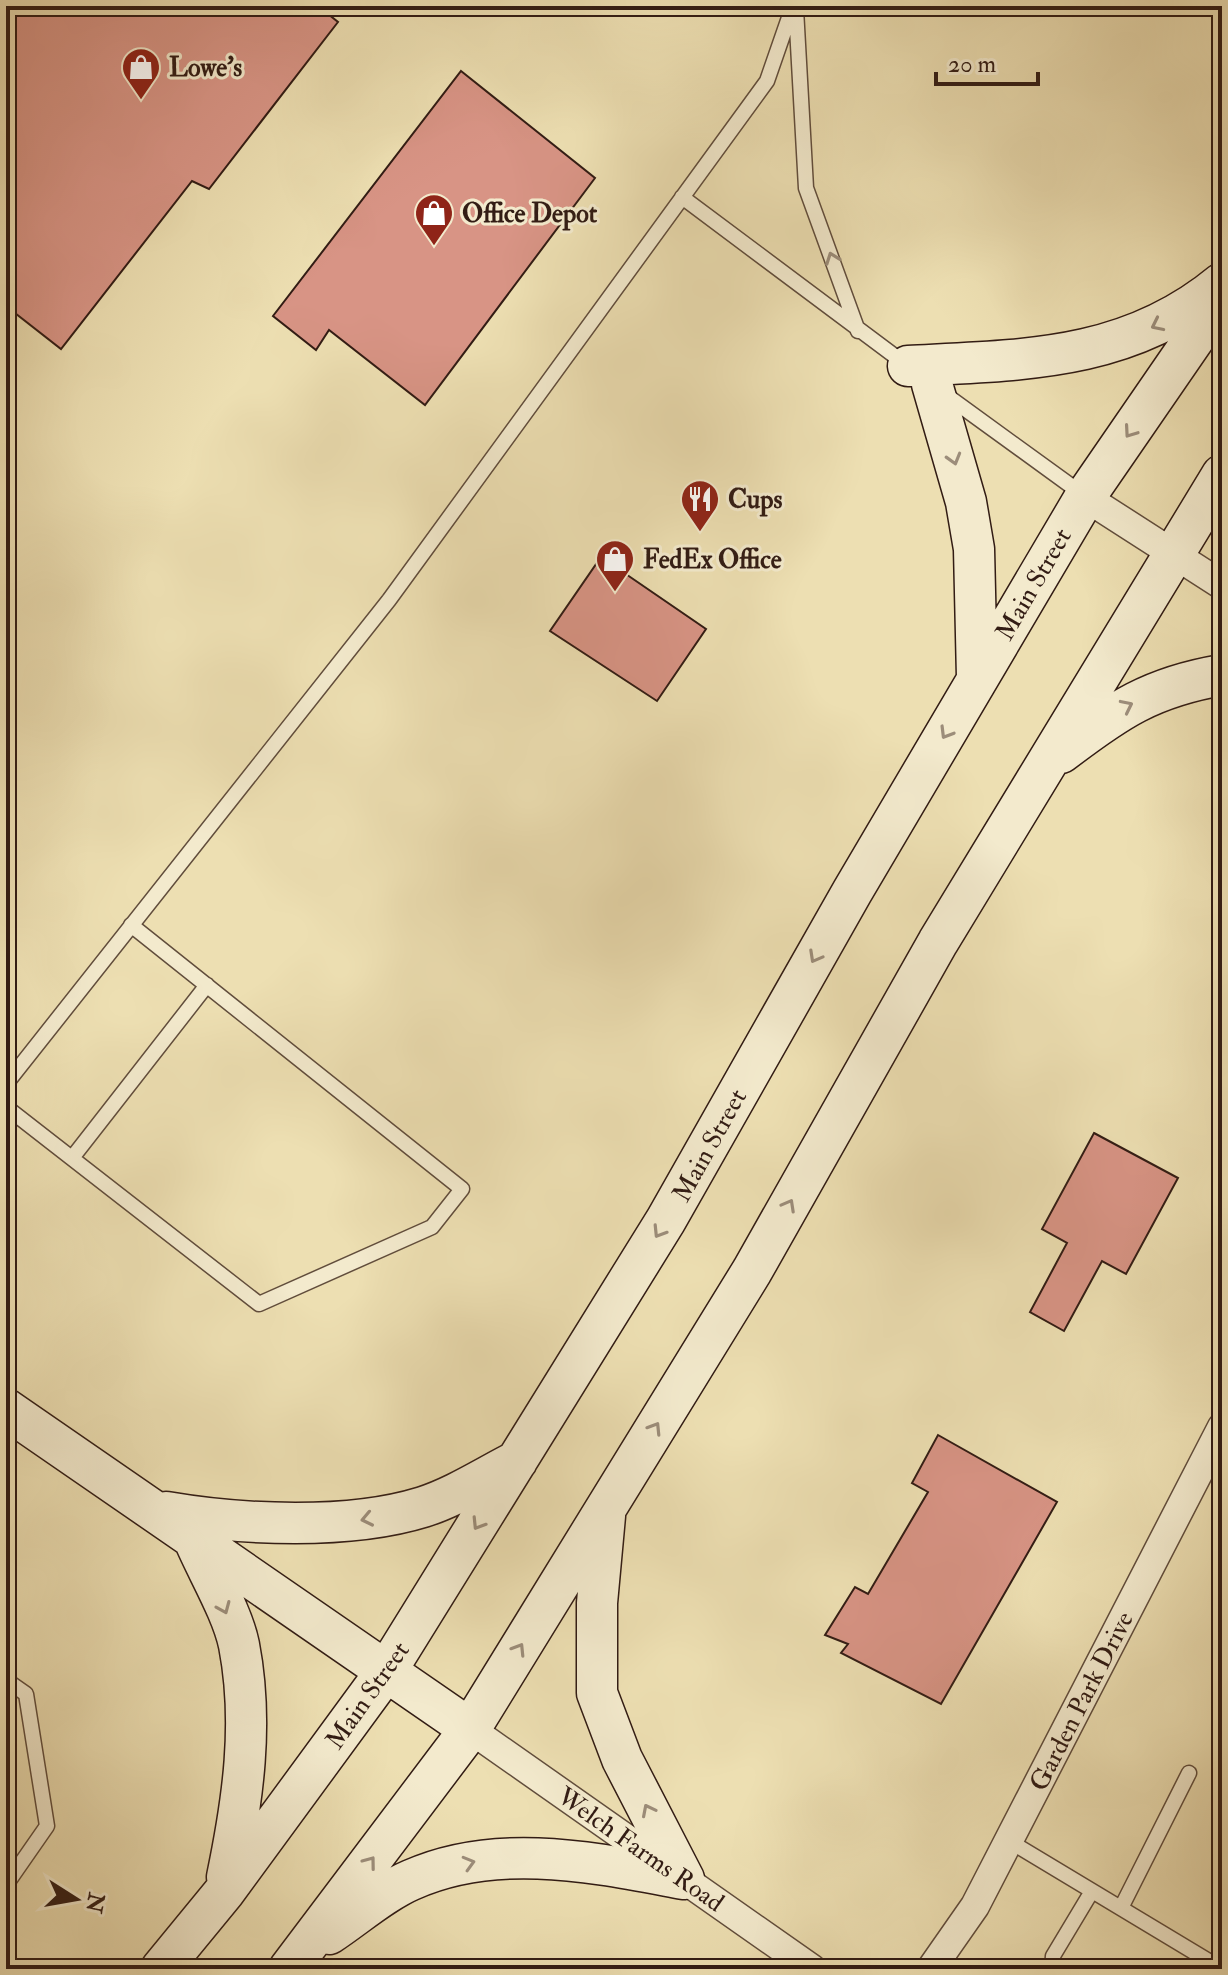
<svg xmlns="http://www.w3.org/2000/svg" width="1228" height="1975" viewBox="0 0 1228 1975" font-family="'IM FELL Double Pica',serif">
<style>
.building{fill:#d89485;stroke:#321c14;stroke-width:2}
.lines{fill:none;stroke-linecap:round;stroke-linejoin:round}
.lane-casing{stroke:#614d3c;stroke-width:17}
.street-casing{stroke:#614d3c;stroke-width:31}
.secondary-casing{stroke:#321c14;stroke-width:43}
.lane{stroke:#f3eacd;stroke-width:14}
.street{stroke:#f3eacd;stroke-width:28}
.secondary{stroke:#f3eacd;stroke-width:40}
.oneway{stroke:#9c8d7a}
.labels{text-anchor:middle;stroke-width:6;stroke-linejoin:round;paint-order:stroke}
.poi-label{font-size:26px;font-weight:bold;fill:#321c14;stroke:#f3eacd;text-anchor:start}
.street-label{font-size:26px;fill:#321c14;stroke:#f3eacd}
</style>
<rect width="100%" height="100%" fill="#eddfb2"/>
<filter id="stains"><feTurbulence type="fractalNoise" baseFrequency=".0025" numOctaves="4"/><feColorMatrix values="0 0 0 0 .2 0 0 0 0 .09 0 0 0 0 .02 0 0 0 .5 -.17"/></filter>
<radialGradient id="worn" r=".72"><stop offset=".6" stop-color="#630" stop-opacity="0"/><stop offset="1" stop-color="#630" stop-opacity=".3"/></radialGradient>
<path class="building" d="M6,6H318L338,22L209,189L192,181L61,349L6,306Z
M461,71L595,178L425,405L329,330L316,350L273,316Z
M601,557L706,629L657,701L550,631Z
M1094,1133L1178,1178L1126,1274L1102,1261L1064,1331L1030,1312L1067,1243L1042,1229Z
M938,1435L1057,1502L941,1704L841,1653L848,1644L825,1635L855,1587L868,1594L928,1492L912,1483Z"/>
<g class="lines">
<g class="lane-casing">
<path id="lane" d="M796,9L806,188L858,331
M682,197L908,366
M943,393L1085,496
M6,1084L389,600L767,81L793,6
M6,1107L259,1304L432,1227L462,1189L131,925
M72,1158L207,985
M6,1680L26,1694L47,1826L6,1885
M1009,1841L1222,1969
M1121,1908L1189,1773
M1052,1969L1053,1956L1092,1891"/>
</g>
<g class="street-casing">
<path id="street" d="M1085,497L1222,585
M470,1729L812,1969
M931,1969L975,1906L1222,1427"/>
</g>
<g class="secondary-casing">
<path id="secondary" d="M908,366C1024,360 1128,361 1222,283
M932,384L966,502L974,549L977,678
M1061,753C1117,710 1151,687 1222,675
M6,1409L470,1729
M166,1512C242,1525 349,1530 423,1507C455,1497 487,1476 517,1461
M605,1516L597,1603V1693L622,1759L684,1879
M193,1537C206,1569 232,1611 239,1645C254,1723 243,1800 227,1877
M329,1934C355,1917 383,1892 411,1880C498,1841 596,1863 684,1879
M161,1969L225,1891L387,1670L666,1220L852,892L1085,497L1222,298
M289,1969L470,1729L752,1271L938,942L1222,475"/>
</g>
<use href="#lane" class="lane"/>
<use href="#street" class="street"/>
<use href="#secondary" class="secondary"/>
</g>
<defs><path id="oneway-chevron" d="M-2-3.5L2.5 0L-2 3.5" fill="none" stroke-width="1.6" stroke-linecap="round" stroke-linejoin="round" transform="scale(2)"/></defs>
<g class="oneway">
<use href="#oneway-chevron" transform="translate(832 258) rotate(-110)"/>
<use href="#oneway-chevron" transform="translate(1157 325) rotate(154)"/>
<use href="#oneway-chevron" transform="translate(1130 432) rotate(125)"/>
<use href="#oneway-chevron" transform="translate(954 459) rotate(74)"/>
<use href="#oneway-chevron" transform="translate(1127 706) rotate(-26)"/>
<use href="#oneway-chevron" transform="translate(946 733) rotate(121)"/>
<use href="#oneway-chevron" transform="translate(815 957) rotate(119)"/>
<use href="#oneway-chevron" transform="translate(789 1205) rotate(-61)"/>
<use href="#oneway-chevron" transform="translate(659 1232) rotate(122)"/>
<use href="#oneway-chevron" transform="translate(655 1428) rotate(-58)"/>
<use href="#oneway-chevron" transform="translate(367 1519) rotate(168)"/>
<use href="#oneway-chevron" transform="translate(478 1524) rotate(122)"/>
<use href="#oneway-chevron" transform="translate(224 1608) rotate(67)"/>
<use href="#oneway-chevron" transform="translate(519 1649) rotate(-58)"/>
<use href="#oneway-chevron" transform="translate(648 1810) rotate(-117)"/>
<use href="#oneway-chevron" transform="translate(370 1862) rotate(-53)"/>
<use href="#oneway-chevron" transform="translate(469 1863) rotate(-16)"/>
</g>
<defs>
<g id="shop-pin" transform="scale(2)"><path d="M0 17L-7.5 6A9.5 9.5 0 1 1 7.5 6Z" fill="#8f2418" stroke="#f3eacd"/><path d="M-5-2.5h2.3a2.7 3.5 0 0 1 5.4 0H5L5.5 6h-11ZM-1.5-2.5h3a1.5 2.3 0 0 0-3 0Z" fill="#fff"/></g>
<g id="restaurant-pin" transform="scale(2)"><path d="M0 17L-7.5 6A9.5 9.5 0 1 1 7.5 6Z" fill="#8f2418" stroke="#f3eacd"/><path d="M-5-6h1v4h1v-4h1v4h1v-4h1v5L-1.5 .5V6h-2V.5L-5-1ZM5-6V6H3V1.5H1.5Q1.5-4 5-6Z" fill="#fff"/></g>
</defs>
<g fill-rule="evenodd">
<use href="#shop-pin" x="141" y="67"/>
<use href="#shop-pin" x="434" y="213"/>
<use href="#restaurant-pin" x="700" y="499"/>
<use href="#shop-pin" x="615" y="559"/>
</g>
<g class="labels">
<g class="poi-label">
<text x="169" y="76">Lowe's</text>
<text x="462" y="222">Office Depot</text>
<text x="728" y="508">Cups</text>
<text x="643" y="568">FedEx Office</text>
</g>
<g class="street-label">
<text transform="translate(1033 584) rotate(-60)" y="9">Main Street</text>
<text transform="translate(709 1145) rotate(-61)" y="9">Main Street</text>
<text transform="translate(367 1695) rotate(-55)" y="9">Main Street</text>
<text transform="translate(1081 1701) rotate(-63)" y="9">Garden Park Drive</text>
<text transform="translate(641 1849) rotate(35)" y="9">Welch Farms Road</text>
</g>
</g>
<rect width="1228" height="1975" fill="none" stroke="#eddfb2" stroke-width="32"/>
<rect x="8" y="8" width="1212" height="1959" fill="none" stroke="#321c14" stroke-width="4"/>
<rect x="16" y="16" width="1196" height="1943" fill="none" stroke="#321c14" stroke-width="2"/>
<g transform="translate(76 1899) rotate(101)" stroke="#f3eacd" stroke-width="6" paint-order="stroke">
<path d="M0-6L14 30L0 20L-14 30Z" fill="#321c14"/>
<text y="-12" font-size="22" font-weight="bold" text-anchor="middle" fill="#321c14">N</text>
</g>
<path d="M936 72v12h102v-12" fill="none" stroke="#321c14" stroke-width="4"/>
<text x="948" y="72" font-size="24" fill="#321c14" stroke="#f3eacd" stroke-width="6" paint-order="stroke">20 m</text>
<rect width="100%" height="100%" filter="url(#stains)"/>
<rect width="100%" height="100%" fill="url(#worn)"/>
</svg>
